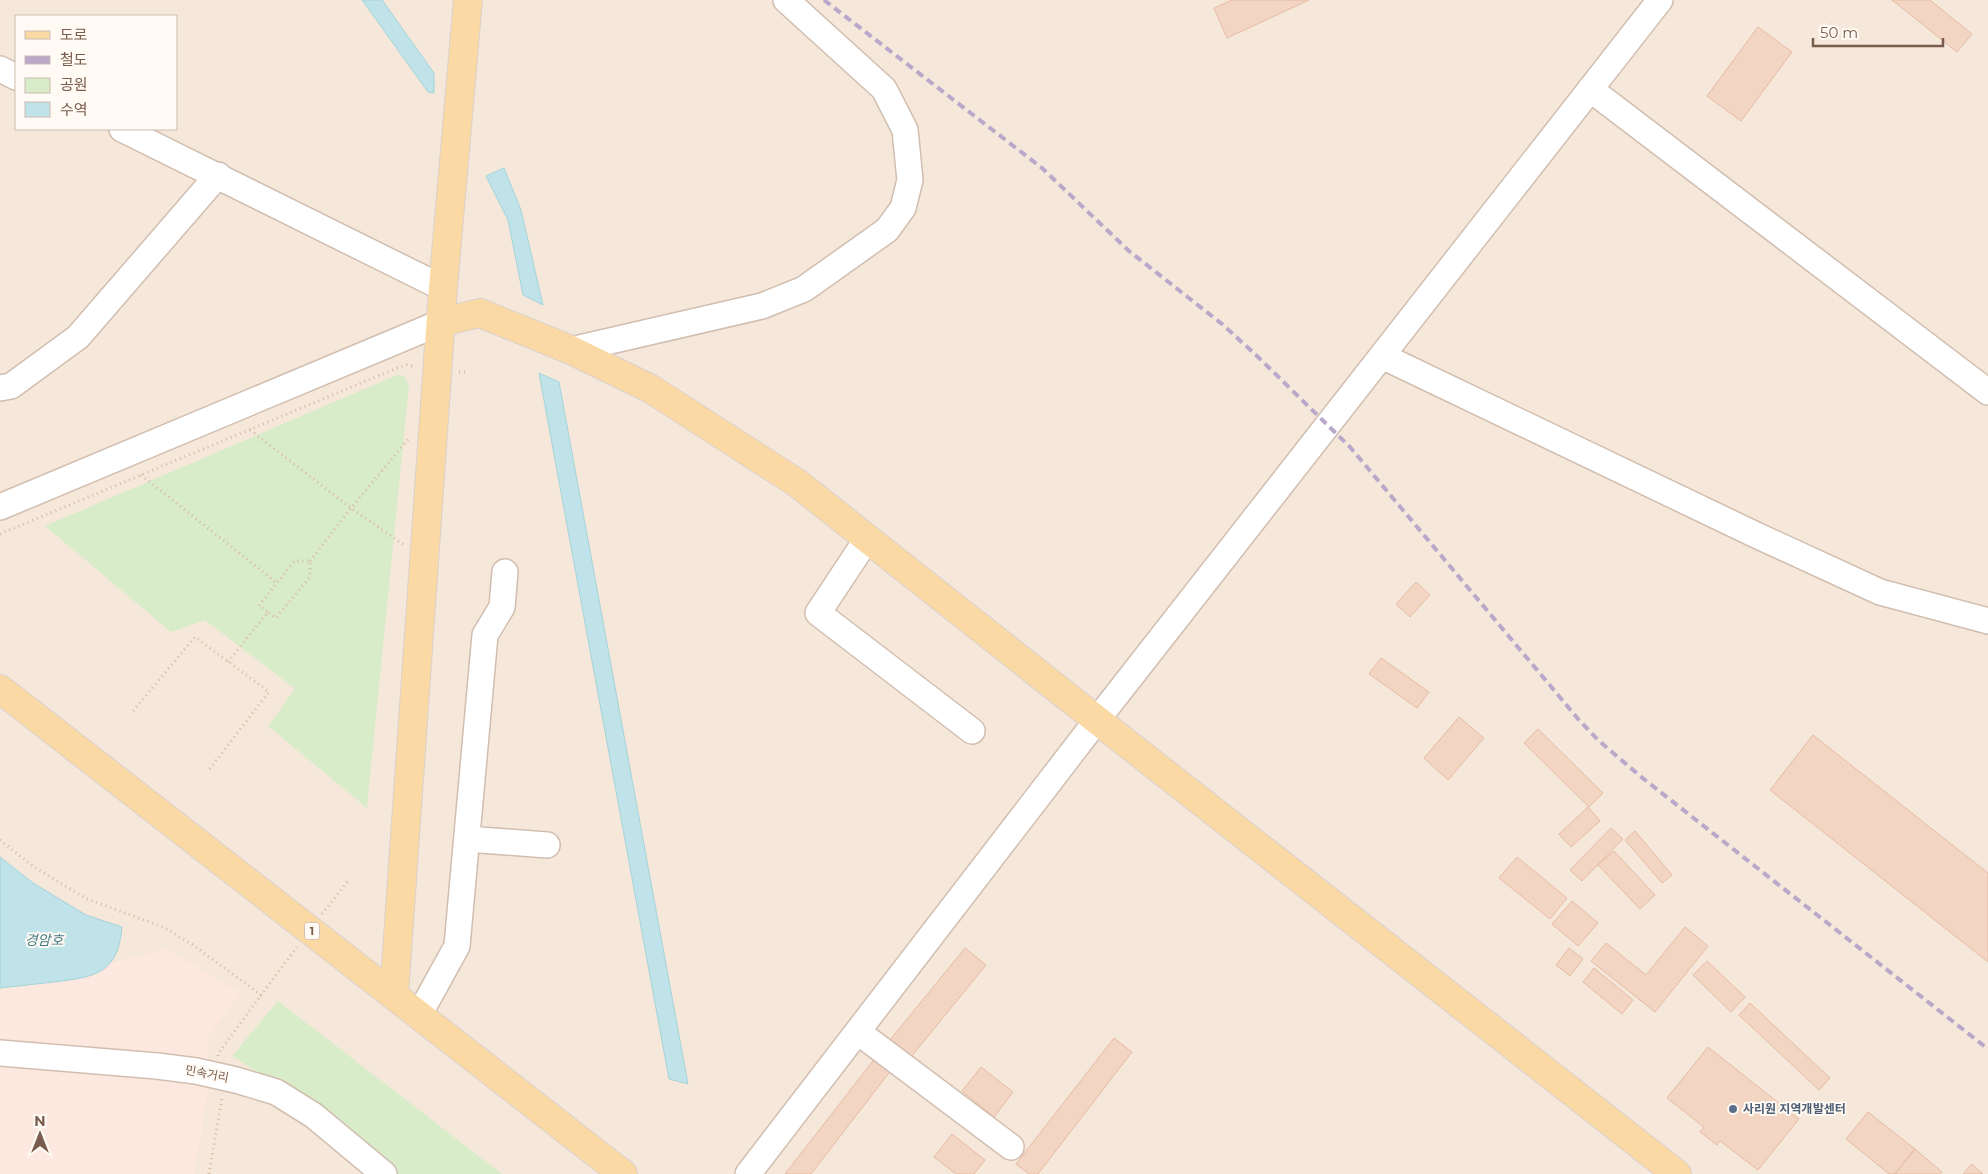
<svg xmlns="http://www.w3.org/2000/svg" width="1988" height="1174" viewBox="0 0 1988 1174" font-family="Montserrat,'Noto Sans KR',sans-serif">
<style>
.residential{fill:#f5e8da;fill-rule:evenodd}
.commercial{fill:#fde8e0}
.green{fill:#d8ecc9}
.water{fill:#bfe3e8;stroke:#a5d3da}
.building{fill:#f3d5c3;stroke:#e6bba3}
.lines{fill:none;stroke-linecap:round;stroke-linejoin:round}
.minor-casing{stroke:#d1beb0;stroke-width:28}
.major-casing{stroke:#dad1cd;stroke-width:30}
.path{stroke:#d9b8a5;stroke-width:3;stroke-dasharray:1 4;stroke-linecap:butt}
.minor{stroke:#fff;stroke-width:25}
.major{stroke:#fbd9a5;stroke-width:28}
.rail{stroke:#b9a8c9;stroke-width:4;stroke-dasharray:8 5;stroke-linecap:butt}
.service-dot{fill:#5c6f8a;stroke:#fffaf3;stroke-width:2}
.labels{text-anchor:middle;stroke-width:4;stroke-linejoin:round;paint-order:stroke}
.shield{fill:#fffaf3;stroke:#a28b7f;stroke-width:1}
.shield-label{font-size:11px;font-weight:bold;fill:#7a5c4d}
.street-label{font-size:12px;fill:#7a5c4d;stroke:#fffaf3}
.service-label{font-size:12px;font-weight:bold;fill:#4e5e75;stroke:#fffaf3;text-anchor:start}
.water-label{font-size:14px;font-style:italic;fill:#437c86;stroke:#fffaf3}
</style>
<rect width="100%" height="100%" fill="#fdf6ec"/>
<path class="residential" d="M0,0H1988V1174H0ZM16,16H176V129H16Z"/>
<path class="commercial" d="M167,949L240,993L208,1037V1091L194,1174H0V990Z"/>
<path class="green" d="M397,375L404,376L409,384L367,808L268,726L295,689L205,620L171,632L45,526Z
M278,1001L502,1174H399L324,1115L232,1056Z"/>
<path class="water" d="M362,0H382L434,73V93L428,92Z
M504,168L521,210L543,305L523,295L508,220L486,176Z
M539,373L559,382L688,1084L669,1079Z
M0,857L33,883L86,915L122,927C118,974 95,977 54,982C36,984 18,986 0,988Z"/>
<path class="building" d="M1232,0H1309L1227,38L1214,8Z
M1892,0H1930L1972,34L1957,52Z
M1758,27L1792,52L1741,121L1707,96Z
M1416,582L1430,595L1410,617L1396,604Z
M1381,658L1429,692L1417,708L1369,674Z
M1459,717L1484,738L1448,780L1424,758Z
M1538,729L1603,793L1589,807L1524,743Z
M1813,735L1988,873V962L1770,790Z
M1588,807L1600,821L1571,847L1559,834Z
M1611,828L1623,839L1582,881L1570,870Z
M1635,831L1672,875L1662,883L1625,840Z
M1614,851L1655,895L1640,909L1598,865Z
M1517,857L1567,898L1550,919L1499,878Z
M1572,901L1598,923L1578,946L1552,924Z
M1685,927L1708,946L1655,1012L1591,961L1606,943L1646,975Z
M965,948L986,965L911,1057L890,1040Z
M1569,948L1583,959L1570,976L1556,965Z
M1707,961L1745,997L1731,1012L1693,975Z
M1594,968L1633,1000L1622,1014L1583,982Z
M1750,1003L1830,1078L1819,1090L1739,1015Z
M1114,1038L1132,1052L1038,1174H1029L1016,1164Z
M1708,1047L1799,1119L1758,1170L1720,1141L1717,1145L1700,1132L1704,1127L1667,1098Z
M876,1057L892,1069L811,1174H785Z
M981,1067L1013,1092L994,1117L962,1091Z
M1868,1112L1915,1149L1895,1174H1889L1846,1139Z
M952,1134L985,1160L974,1174H956L934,1157Z
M1915,1149L1942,1172L1940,1174H1895Z
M1972,1164L1983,1174H1963Z"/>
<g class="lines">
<g class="minor-casing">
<path id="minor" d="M0,69L16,77
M1590,89L1988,392
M122,129L443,288
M571,350L762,306L804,289L887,230L903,208L910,180L905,130L884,89L786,0
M1382,356L1756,535L1880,592L1988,621
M0,388L11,386L78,337L218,175
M0,507L442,322
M867,539L818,613L972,731
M467,839L547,845
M419,1015L457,946L485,635L502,607L505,572
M858,1032L1011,1147
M0,1053L157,1066L196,1071L236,1080L276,1092L313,1115L384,1174
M748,1174L1097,720L1660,0"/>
</g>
<g class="major-casing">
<path id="major" d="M442,322L480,313L571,350L651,389L797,483L1097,720L1677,1174
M0,689L623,1174
M394,995L443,288L468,0"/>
</g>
<path class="path" d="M459,372H468
M250,430L351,508L404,545
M141,475L277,583
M0,534L397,368L407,365L415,367
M310,561L351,508L410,437
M228,662L268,612L276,618L310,577V561H294L259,606L268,612
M133,711L195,637L269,692L208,771
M0,840L34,867L87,899L163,927L193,945L261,995L297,947
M322,914L348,881
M218,1056V1054L261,995
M209,1174L222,1098"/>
<use href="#minor" class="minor"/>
<use href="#major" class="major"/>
<path class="rail" d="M824,0L1042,168L1129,251L1222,324L1256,355L1350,447L1579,720L1598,740L1640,776L1988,1049"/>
</g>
<circle class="service-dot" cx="1733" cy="1109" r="5"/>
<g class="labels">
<rect class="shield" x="304.5" y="922.5" width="15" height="17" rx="4"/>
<g class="shield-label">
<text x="312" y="935">1</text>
</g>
<g class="street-label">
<text transform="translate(207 1074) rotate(11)" y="4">민속거리</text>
</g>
<g class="service-label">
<text x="1743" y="1113">사리원 지역개발센터</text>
</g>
<g class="water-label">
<text x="44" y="945">경암호</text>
</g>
</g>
<rect x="15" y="15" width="162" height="115" fill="#fffaf3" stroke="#cabbb1"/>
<rect x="25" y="31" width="25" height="8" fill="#fbd9a5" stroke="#cabbb1"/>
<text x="60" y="40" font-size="15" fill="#7a5c4d">도로</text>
<rect x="25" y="56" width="25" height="8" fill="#b9a8c9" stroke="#cabbb1"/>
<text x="60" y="65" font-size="15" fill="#7a5c4d">철도</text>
<rect x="25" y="78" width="25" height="15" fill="#d8ecc9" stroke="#cabbb1"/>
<text x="60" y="90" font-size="15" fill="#7a5c4d">공원</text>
<rect x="25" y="102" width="25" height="15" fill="#bfe3e8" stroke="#cabbb1"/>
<text x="60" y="115" font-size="15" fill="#7a5c4d">수역</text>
<g transform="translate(40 1134)" stroke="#fffaf3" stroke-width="4" paint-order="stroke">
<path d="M0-4L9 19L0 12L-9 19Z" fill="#7a5c4d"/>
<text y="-8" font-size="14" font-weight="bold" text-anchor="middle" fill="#7a5c4d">N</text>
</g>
<path d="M1813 38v8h130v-8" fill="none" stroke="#7a5c4d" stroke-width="2.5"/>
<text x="1820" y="38" font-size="15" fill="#7a5c4d" stroke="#fffaf3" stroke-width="4" paint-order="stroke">50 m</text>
</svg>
